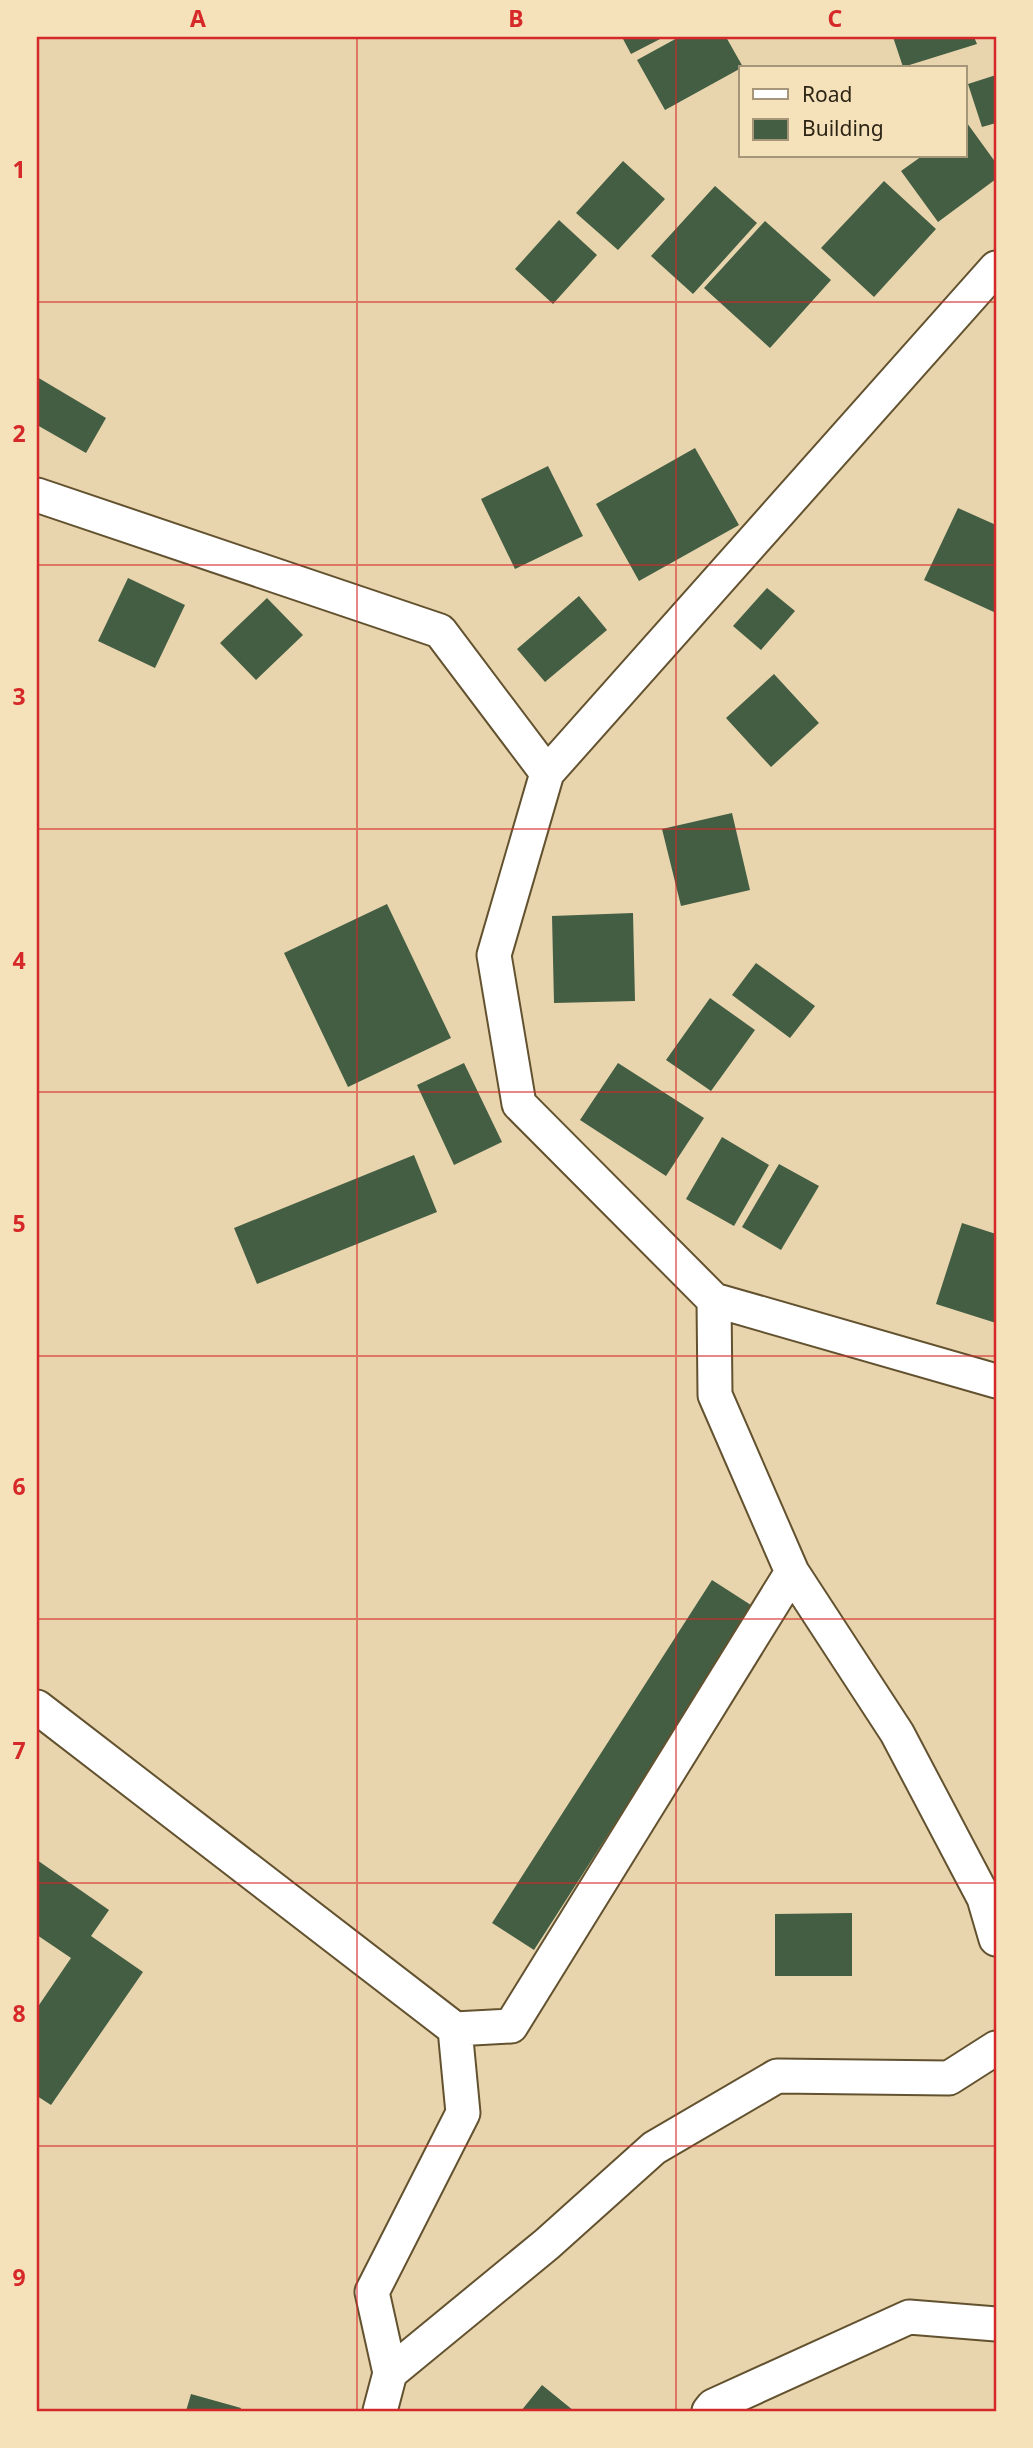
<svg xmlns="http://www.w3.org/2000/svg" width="1033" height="2448" viewBox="0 0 1033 2448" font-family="'Noto Sans',sans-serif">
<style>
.building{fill:#435e43}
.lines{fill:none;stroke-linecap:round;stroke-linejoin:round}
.minor-casing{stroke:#63522f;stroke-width:37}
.minor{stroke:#fff;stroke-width:33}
.grid{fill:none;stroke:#d62828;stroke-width:2;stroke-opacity:0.55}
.neatline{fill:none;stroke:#d62828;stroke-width:2.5}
.grid-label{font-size:23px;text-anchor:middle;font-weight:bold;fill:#d62828}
</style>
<rect width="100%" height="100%" fill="#e8d5ae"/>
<path class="building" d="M622,37H664L631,54Z
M679,37H726L743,67L665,110L637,60Z
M893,37H974L977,44L903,67Z
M996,75V123L982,127L968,84Z
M967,123L996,163V179L938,222L901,171L922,156H965V124Z
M623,161L665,199L618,250L576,213Z
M884,181L936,229L874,297L821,248Z
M715,186L757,223L693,294L651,256Z
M559,220L597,255L553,304L515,269Z
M765,221L831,280L770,348L704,288Z
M37,377L106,418L86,453L37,425Z
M695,448L739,525L639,581L596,504Z
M548,466L583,536L515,569L481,499Z
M958,508L996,525V613L924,580Z
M128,578L185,605L155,668L98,641Z
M767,588L795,611L761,650L733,626Z
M579,596L607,630L545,682L517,649Z
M267,598L303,635L256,680L220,643Z
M774,674L819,723L771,767L726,718Z
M732,813L750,890L681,906L662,829Z
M387,904L451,1038L348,1087L284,953Z
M633,913L635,1001L554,1003L552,916Z
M756,963L815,1006L790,1038L732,995Z
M710,998L755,1030L711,1091L666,1060Z
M464,1063L502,1142L454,1165L417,1085Z
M618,1063L704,1118L666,1176L580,1120Z
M722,1137L769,1165L734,1226L686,1199Z
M414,1155L437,1212L257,1284L234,1228Z
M779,1164L819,1186L781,1250L742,1227Z
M962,1223L996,1234V1323L936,1304Z
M712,1580L754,1607L534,1950L492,1923Z
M37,1860L109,1910L91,1936L143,1972L51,2105L37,2096V2008L71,1958L37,1935Z
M852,1913V1976H775V1914Z
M542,2385L574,2411H521Z
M191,2394L241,2408L240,2411H186Z"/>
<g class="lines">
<g class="minor-casing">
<path id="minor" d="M37,495L440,631L547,773L494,955L519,1104L714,1300L996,1381
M547,773L996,268
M714,1300L715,1395L792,1572L897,1733L984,1898L996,1939
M37,1707L455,2029L463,2113L372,2292L390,2373L380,2411
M455,2029L511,2026L792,1572
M390,2373L547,2244L654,2148L777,2076L949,2078L996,2048
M709,2411L713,2406L909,2317L996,2324"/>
</g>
<use href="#minor" class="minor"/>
</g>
<path class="grid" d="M357,37V2411M676,37V2411M37,302H996M37,565H996M37,829H996M37,1092H996M37,1356H996M37,1619H996M37,1883H996M37,2146H996"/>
<rect width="1033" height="2448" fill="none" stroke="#f5e2bb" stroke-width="77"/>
<rect x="739" y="66" width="228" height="91" fill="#f5e2bb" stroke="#a59679" stroke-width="2"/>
<rect x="753" y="89" width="35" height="10" fill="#ffffff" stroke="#a59679" stroke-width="2"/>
<text x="802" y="102" font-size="21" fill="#2d2516">Road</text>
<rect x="753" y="119" width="35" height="21" fill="#435e43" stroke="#a59679" stroke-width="2"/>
<text x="802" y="136" font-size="21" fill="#2d2516">Building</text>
<rect x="38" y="38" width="957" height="2372" class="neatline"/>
<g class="grid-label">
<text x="198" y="27">A</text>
<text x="516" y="27">B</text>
<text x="835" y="27">C</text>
<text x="19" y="178">1</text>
<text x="19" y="442">2</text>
<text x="19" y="705">3</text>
<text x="19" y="969">4</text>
<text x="19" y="1232">5</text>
<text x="19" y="1495">6</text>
<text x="19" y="1759">7</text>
<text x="19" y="2022">8</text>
<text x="19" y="2286">9</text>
</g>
</svg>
